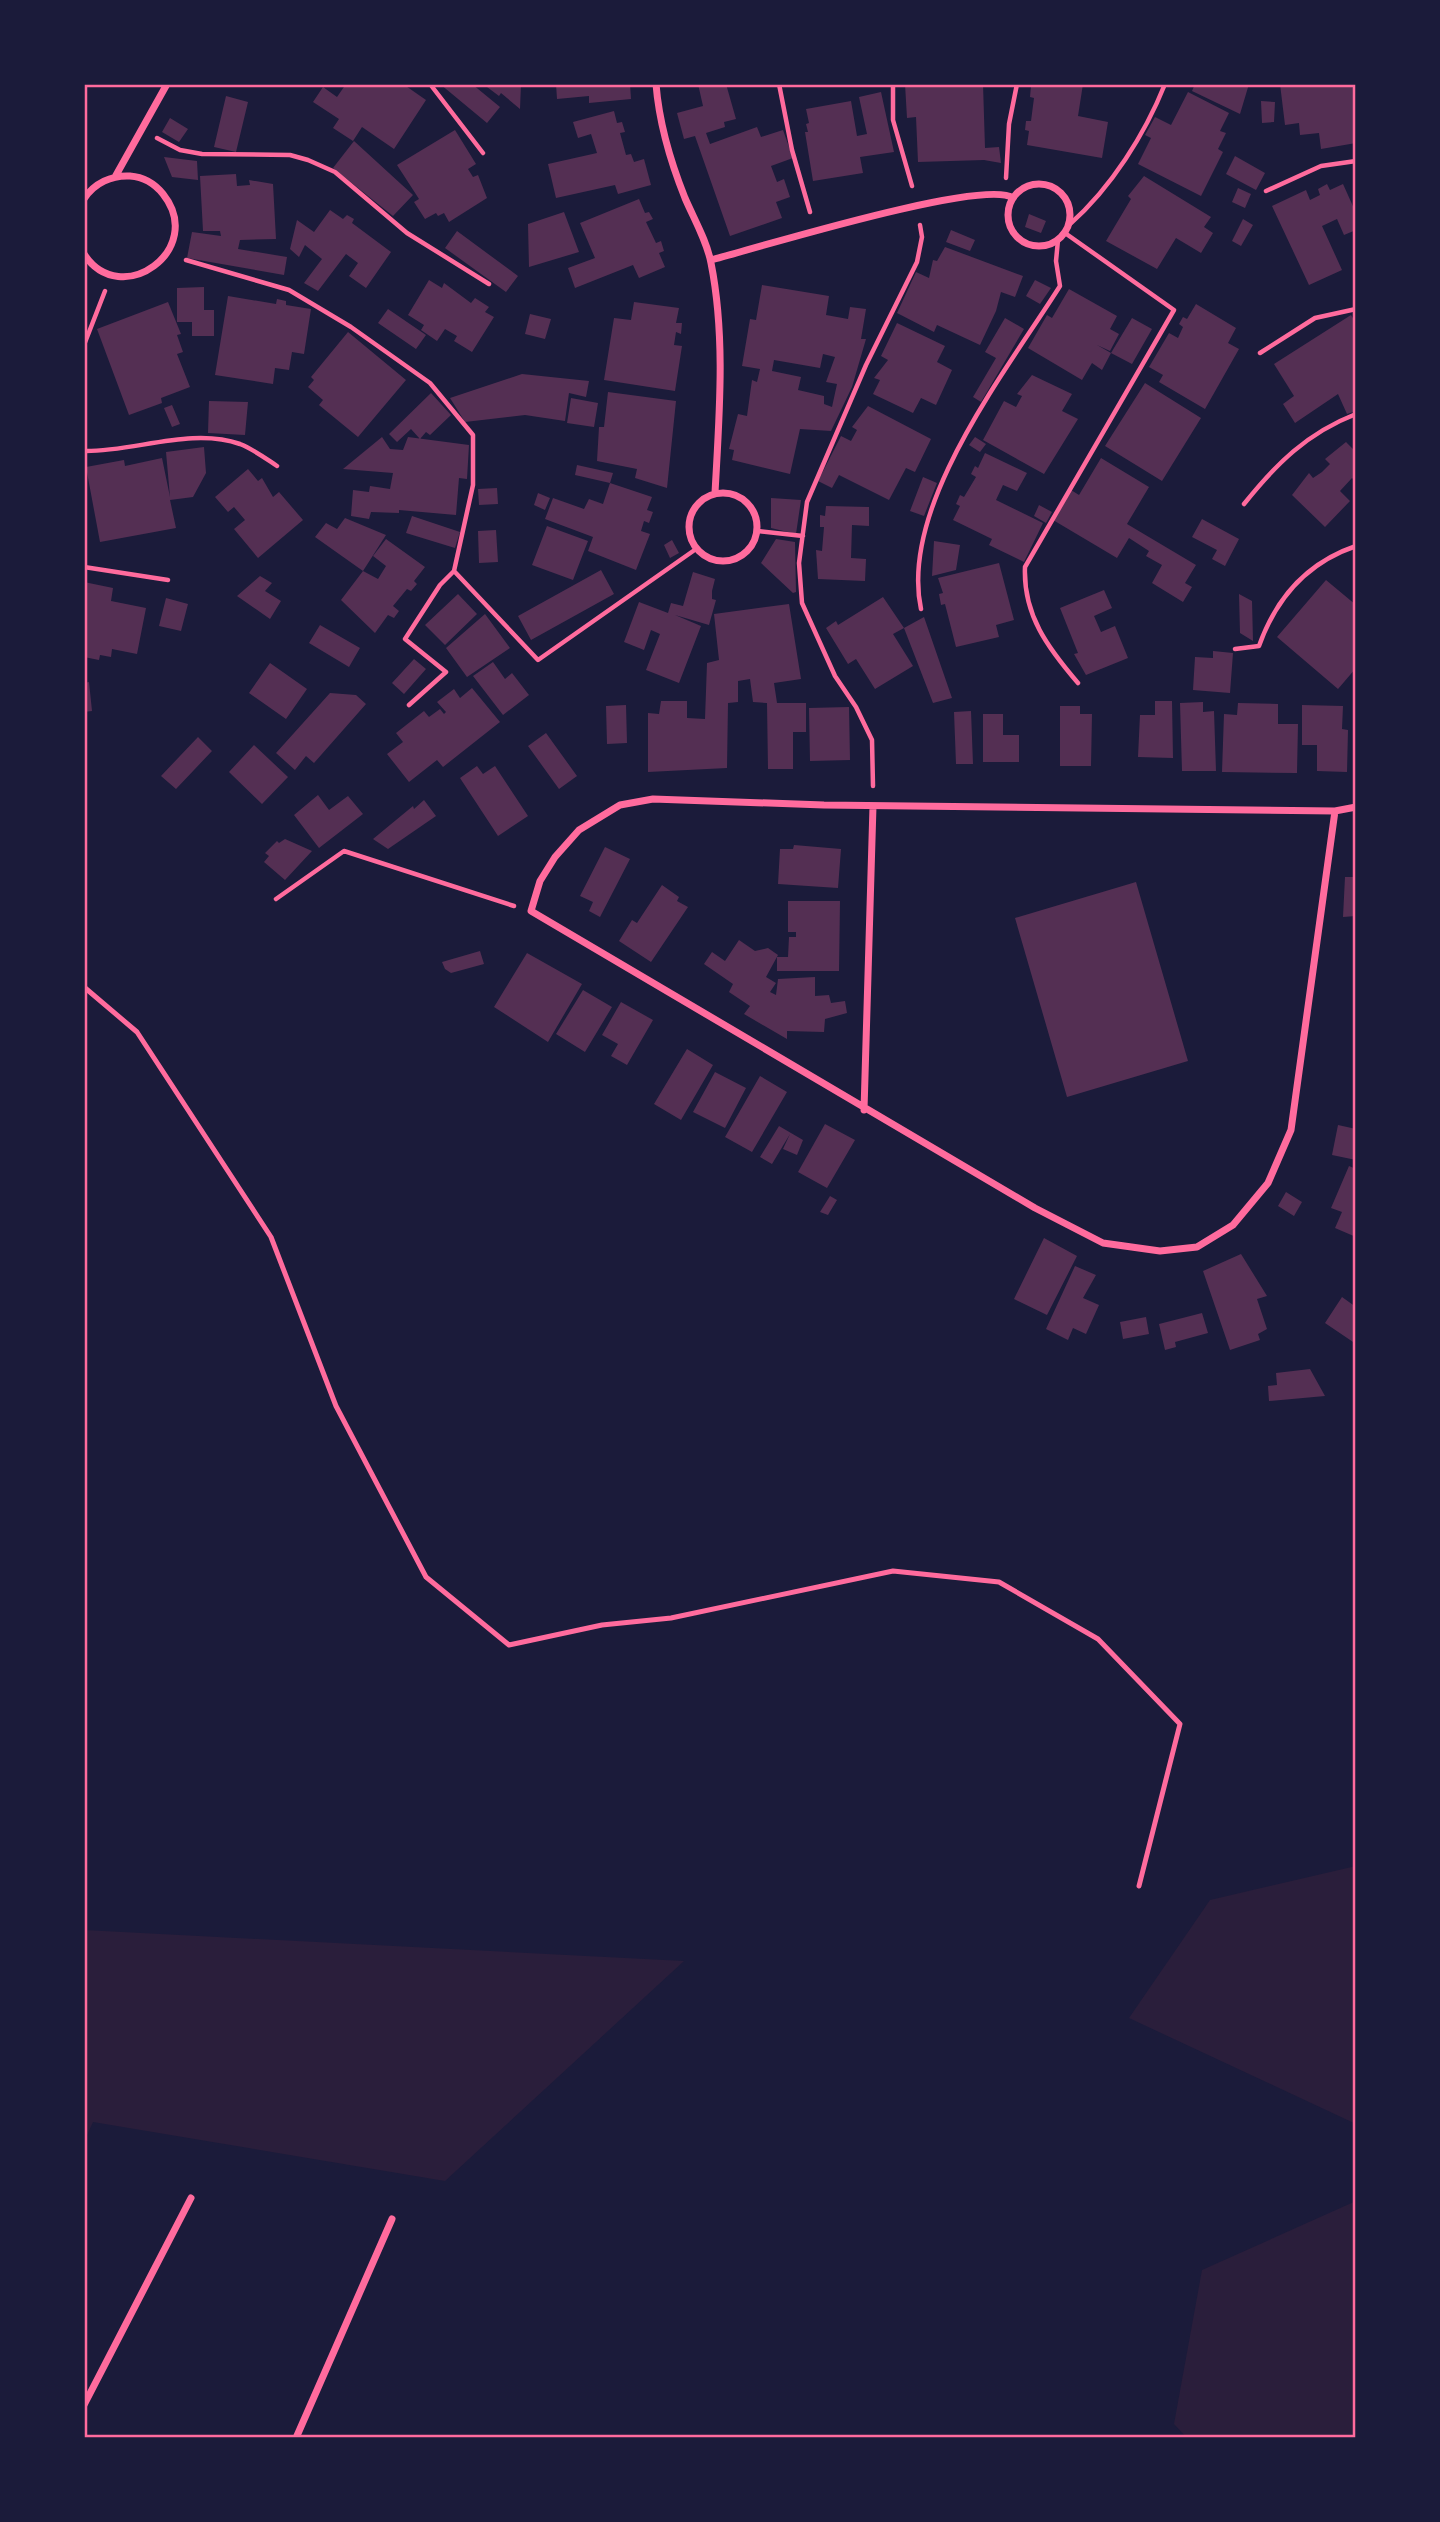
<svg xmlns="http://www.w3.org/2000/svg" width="1440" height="2522" viewBox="0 0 1440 2522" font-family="'Asap Condensed',sans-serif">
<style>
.green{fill:#2a1e3b}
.building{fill:#542f53;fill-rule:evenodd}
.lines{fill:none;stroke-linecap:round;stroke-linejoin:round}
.path{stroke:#ff6b9d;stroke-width:4.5}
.service{stroke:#ff6b9d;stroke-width:5}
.minor{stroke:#ff6b9d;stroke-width:7}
.neatline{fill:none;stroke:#ff6b9d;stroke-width:2.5}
</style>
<rect width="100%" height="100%" fill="#1b1b3a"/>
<path class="green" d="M1356,1866V2124L1129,2018L1210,1900Z
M84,1930L684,1961L445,2181L93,2122L84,2142Z
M1356,2201V2438H1187L1174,2424L1202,2270Z"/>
<path class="building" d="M346,84H403L426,100L394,149L362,127L353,141L333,128L339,119L313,102L323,87L337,97Z
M440,84H472L500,107L487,123Z
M483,84H521L520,109L501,93L499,96Z
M556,84H630L631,99L589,103V96L557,99Z
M698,84H726L736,119L724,122L725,127L706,133L710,144L757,127L761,137L783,130L793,158L771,166L777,182L784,179L790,197L776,202L782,218L730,236L695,136L684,139L677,113L703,106Z
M905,84H983L985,148L999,147L1001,163L984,160L918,162L916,117L907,118Z
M1036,84H1083L1078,116L1108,122L1102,158L1027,145L1029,131L1025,130L1026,121H1031L1034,98L1030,97L1031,86L1035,87Z
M1195,84H1249L1240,114L1192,91Z
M1280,84H1352L1356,100V143L1321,149L1319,133L1300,135L1299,123L1285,125Z
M881,92L894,152L860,157L863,173L813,181L805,132H808L806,124L809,123L806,109L851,101L857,136L867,134L859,97Z
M1188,92L1229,113L1220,131L1226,133L1218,149L1223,152L1201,196L1138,164L1151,138L1145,135L1155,117L1171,125Z
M226,96L248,102L236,152L214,147Z
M1261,101L1275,102L1274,122L1262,123Z
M614,111L617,123L622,122L625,132L620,133L626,155L631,154L634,162L644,159L651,185L618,194L615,185L556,198L548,164L597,153L591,134L578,138L573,122Z
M170,118L188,129L179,142L162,132Z
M455,130L476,164L468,169L473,177L478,175L487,198L449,222L444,213L438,216L436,213L425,219L414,202L419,199L397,165Z
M354,141L413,195L393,216L333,168Z
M1235,156L1265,173L1256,190L1226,174Z
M164,157L197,161L198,180L172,177Z
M236,174L237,186L250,185L249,180L273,184L276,239L240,240L238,249L287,257L284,275L187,258L192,232L221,236L220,231H203L200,176Z
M1144,176L1211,217L1204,227L1213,233L1201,253L1176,238L1157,269L1106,241L1131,199L1128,196Z
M1327,184L1330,190L1343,184L1356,213V230L1344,235L1337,219L1322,226L1342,270L1309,285L1272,206L1306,190L1310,200L1320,195L1318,189Z
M1238,188L1251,194L1245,208L1232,202Z
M639,199L645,213L649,212L653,219L646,222L656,243L661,241L664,251L659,253L665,267L639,278L633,265L575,288L568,268L595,258L580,223Z
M330,210L343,219L347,215L354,219L352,223L391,252L366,288L349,276L358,263L346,254L318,291L304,283L322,259L305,245L299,257L290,249L297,220L314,232Z
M564,212L579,252L529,267L528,224Z
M1029,214L1046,221L1041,233L1025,227Z
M1243,219L1253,225L1241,246L1232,241Z
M951,230L975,240L970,251L946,242Z
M457,231L518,276L506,292L445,248Z
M945,247L1023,276L1015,297L1001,292L996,311L980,345L937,325L934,332L897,313L916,272L929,278L933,260L937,261Z
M429,280L442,288L444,283L471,303L475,298L489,307L485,312L494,317L472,352L454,341L457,336L445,329L437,341L421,330L424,325L408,315Z
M1035,280L1051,288L1040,304L1026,296Z
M762,285L829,296L826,315L848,319L850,307L866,309L861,339H866L852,387L831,431L800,429L790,474L732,460L734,450L729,449L738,414L747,416L752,380L757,382L760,369L742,366L750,319L756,320ZM823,354L835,357L826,382L837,384L832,407L824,404V396L798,390L801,377L772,371L774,360L820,368Z
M204,287V310H214V336H192V322H177V288Z
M1069,289L1117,316L1110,329L1119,334L1110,351L1097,345L1111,353L1132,318L1152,329L1132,364L1111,353L1102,370L1092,363L1082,380L1028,348L1047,315L1052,318Z
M228,296L276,304L277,299L286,301V305L311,309L304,354L292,352L289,370L275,368L273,384L215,375Z
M168,302L181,334L177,335L183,352L177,354L190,387L161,398L162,403L129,415L97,329Z
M634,302L679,308L676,323H682L681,334L676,332L674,345L682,346L675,391L604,380L614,318L631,320Z
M1196,304L1236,328L1228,343L1239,349L1205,409L1159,382L1163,375L1149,367L1169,333L1178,338L1183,327L1179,324L1183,317L1187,319Z
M388,309L426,335L416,349L378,323Z
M530,314L551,319L545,339L525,334Z
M1351,315L1356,323V411L1347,414L1338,394L1295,423L1283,404L1294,396L1274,364Z
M1005,318L1024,329L981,402L973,397L996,358L985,352Z
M897,323L945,346L937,362L952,370L936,405L921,398L913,413L873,394L880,380L874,378L888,360L881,356Z
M348,332L406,380L358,437L319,405L323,400L308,387L314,380L311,377Z
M522,374L589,381L586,397L569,393L565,421L525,415L465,422L450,398Z
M1032,375L1072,394L1062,411L1078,419L1044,474L983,440L1004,401L1016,407L1022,396L1017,394Z
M1145,383L1201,418L1162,481L1105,446Z
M608,392L676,401L667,488L635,478L637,469L597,461L599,427H604Z
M431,393L451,415L430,435L426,432L420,439L411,429L397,442L389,434Z
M571,398L598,403L594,427L567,423Z
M209,401L248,402L245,435L208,433Z
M172,405L180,424L172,427L164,408Z
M868,406L931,439L915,472L906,468L889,500L839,475L832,488L818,481L841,436L851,441L857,430L852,427Z
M382,437L390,449L403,450L408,437L469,445L467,479L459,478L456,515L399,510V513L371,512L369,519L351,516L353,490L369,492L370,486L390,489L393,473L343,469Z
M975,437L986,444L980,452L969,445Z
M1346,442L1356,452V482L1352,478L1340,491L1350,501L1325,527L1292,495L1309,473L1313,478L1322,472L1330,464L1325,459Z
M204,447L206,473L193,497L170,500L176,528L100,542L86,467L124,460L125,466L162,458L170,497L166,452Z
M985,453L1027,473L1017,491L1003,485L996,500L1043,523L1024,562L989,545L992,539L953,520L960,506L956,504L960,495L964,497L976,477L971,474L975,466L978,468Z
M1101,458L1149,487L1127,524L1196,565L1185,583L1192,587L1183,602L1152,583L1162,565L1146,556L1149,551L1129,538L1117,558L1053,520L1071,490L1079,495Z
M577,465L613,473L610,483L575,475Z
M248,469L258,481L262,478L273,497L279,492L303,520L258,558L234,529L245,520L234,507L228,512L215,497Z
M923,477L937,483L924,516L910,511Z
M610,483L652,497L647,510L653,512L649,523L644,521L641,531L650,534L636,570L588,551L593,537L545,519L553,498L584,509L589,499L603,504Z
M497,488L498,504L479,505L478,489Z
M538,493L550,498L545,510L534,505Z
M771,498L801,500L796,534L771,528Z
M1039,505L1052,512L1046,523L1034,516Z
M826,506L869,507V526L852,525L851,558L866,559L865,581L818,579L816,550L822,551L824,527H820V515L825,516Z
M412,516L460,532L455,548L406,533Z
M345,518L386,535L363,571L378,579L386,566L373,556L386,539L425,567L414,581L417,584L411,591L407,589L393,606L399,611L394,618L388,615L375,633L341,600L363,571L315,537L326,523L337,529Z
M1202,519L1239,539L1225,566L1212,559L1217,550L1192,537Z
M547,526L588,541L573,580L532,565Z
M496,530L498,562L479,563L478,531Z
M776,539L795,542L796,592L793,593L761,563Z
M672,540L679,553L670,558L664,545Z
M934,541L960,545L956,570L932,576Z
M999,563L1014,620L996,625L999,637L956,647L945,604L941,605L939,594L943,593L938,578Z
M601,570L614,594L531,640L518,616Z
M693,572L715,579L712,591V599L716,600L709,625L675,615L701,626L679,683L646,670L660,634L651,630L644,650L624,642L639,602L668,613L671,603L683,606Z
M260,576L272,583L265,591L281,601L270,619L237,596Z
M1326,580L1356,605V668L1338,689L1277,637Z
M84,582L113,588L111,601L146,608L137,654L112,649L111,657L100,655L99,660L84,657Z
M1104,590L1112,608L1094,616L1101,632L1115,626L1128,658L1086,675L1074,654L1078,653L1060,608Z
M458,594L477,614L445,645L425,625Z
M1239,594L1252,601L1253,641L1240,633Z
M883,597L904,628L893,634L913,666L875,689L856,659L848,664L826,628L836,621L838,625Z
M166,598L188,604L181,631L159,626Z
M789,604L801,679L774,683L777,703H806V732H793V769H768L767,703L753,702L750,679L738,681V702L728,703L727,768L648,772V713L659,714L661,701H687V718L705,719L707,663L719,660L714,614Z
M485,614L510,648L467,677L446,648Z
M924,617L952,698L933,703L904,628Z
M320,625L360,648L349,667L309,643Z
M1213,651L1233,653L1230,693L1193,690L1195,657L1213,658Z
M414,659L426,669L404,694L392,683Z
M493,662L505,679L512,673L529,695L503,715L473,676Z
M270,663L307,689L286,719L249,693Z
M89,682L92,711L84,712V683Z
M472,688L500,722L443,767L437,760L409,782L387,754L403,742L396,733L424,711L429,717L440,709L444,714L446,712L437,702L454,689L460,698Z
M330,693L356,695L366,704L314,763L306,756L295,770L276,753Z
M1155,701H1172L1173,758L1138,757L1140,715H1155Z
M1203,702V712L1214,711L1216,771H1182L1180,703Z
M1238,703L1278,704V724H1298L1297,773L1222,772L1224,714L1237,715Z
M626,705L627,743L607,744L606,706Z
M1302,705L1343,706L1342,729L1348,730L1347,772L1317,771V745H1302Z
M1060,706H1080V714H1092L1091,766H1060Z
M849,707L850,760L810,761L809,708Z
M1353,708H1356V754H1353Z
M971,711L973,764H956L954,712Z
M983,714H1003V735H1019V762H983Z
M546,733L577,776L559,789L528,746Z
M198,737L212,751L176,789L161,776Z
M254,745L288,777L262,804L229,772Z
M477,766L483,774L495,766L528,816L498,836L460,778Z
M318,795L329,810L348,796L363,814L319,848L294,815Z
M424,800L436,816L388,849L373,839L413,806L414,809Z
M285,839L312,851L285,880L264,862L269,856L265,853L277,841L279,843Z
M794,845L841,849L838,888L778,884L780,849H793Z
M605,847L630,859L600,917L589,911L593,902L580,896Z
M1345,877H1356V916L1343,917Z
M1136,882L1188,1061L1067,1097L1015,918Z
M662,885L679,897L677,901L688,907L651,962L619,941L632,920L637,923Z
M788,901H840L839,971H777V957H788L789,937H796V932H788Z
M739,940L755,951L768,948L778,955L766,977L776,983L770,992L776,995L778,979L815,977V996L829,995L831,1003L845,1001L847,1013L825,1019L824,1032L787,1031V1039L744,1014L750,1006L729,992L733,984L704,964L712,952L725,961Z
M480,951L484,964L451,973L445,969L442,962Z
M527,953L582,984L548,1042L494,1007Z
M583,990L612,1007L585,1052L556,1034Z
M621,1002L653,1020L627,1065L611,1056L618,1044L602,1035Z
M687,1049L713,1065L681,1120L654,1104Z
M715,1072L746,1088L725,1128L693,1112Z
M760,1076L787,1092L752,1152L725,1137Z
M825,1124L855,1140L827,1188L798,1172Z
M1338,1125L1356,1129V1160L1332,1155Z
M779,1126L803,1140L797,1155L783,1149L790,1134L772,1164L760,1157Z
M1349,1166L1356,1169V1237L1335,1228L1342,1212L1331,1208Z
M1286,1192L1302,1202L1294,1216L1278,1206Z
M830,1196L837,1200L828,1215L820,1212Z
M1044,1238L1077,1256L1047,1315L1014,1299Z
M1241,1254L1267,1296L1257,1299L1267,1329L1258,1334L1260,1340L1230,1350L1203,1271Z
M1075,1266L1096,1275L1083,1298L1099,1305L1086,1334L1073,1328L1068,1340L1046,1329Z
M1342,1297L1356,1307V1344L1325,1323Z
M1202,1313L1208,1333L1175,1342L1176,1347L1165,1350L1159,1324Z
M1146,1317L1149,1334L1123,1339L1120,1322Z
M1310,1369L1325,1396L1269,1401L1268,1386L1277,1385L1276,1373Z"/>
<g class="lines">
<path class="path" d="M430,84L483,153
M779,84L792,150L810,212
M893,84V120L912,186
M157,138L180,150L202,154L290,155L308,160L335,172L407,233L489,284
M1006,178L1009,124L1017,84
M1266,191L1321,166L1356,161
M1070,224C1111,188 1145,134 1165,84
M1065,233L1174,310L1025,567C1023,615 1048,648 1078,683
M186,260L289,290L351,327L430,383L473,435V485L454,571L440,585L405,639L446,672L409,705
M84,345L105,291
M1260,353L1315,318L1356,309
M84,451C134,452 191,427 240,444C253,449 265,458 277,466
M1244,504C1276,464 1307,433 1356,414
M758,531L803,536
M84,567L168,580
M454,571L538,660L696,549
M921,609C899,506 1007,370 1060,286L1056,261L1058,240
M1235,649L1259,646C1276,598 1306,563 1356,546
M873,786L872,740L856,707L835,676L802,603L799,563L807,502L866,365L917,262L922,237L920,225
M276,899L344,851L514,906"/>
<path class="service" d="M84,987L137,1032L271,1237L336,1406L426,1577L509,1645L602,1625L671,1618L893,1571L999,1582L1098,1639L1180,1724L1139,1886"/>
<path class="minor" d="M656,84C659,122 671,163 685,198C694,219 707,241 711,263C726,338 719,418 715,493
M115,177L167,84
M1008 215a31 31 0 1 1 62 0a31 31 0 1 1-62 0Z
M84,199C94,183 112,175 130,176C143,177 155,184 163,194C207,249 121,311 84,254
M711,260C757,248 984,178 1013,198
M689 527a34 34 0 1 1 68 0a34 34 0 1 1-68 0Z
M1335,811L1291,1130L1268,1183L1233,1225L1197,1247L1160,1251L1103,1243L1035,1208L531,911L540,881L555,857L579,830L620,805L653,799L824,805L1335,811L1356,807
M864,1110L873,806
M84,2405L191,2198
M296,2438L392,2219"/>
</g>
<rect width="1440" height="2522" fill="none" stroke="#1b1b3a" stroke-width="172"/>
<rect x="86" y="86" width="1268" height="2350" class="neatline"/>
</svg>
